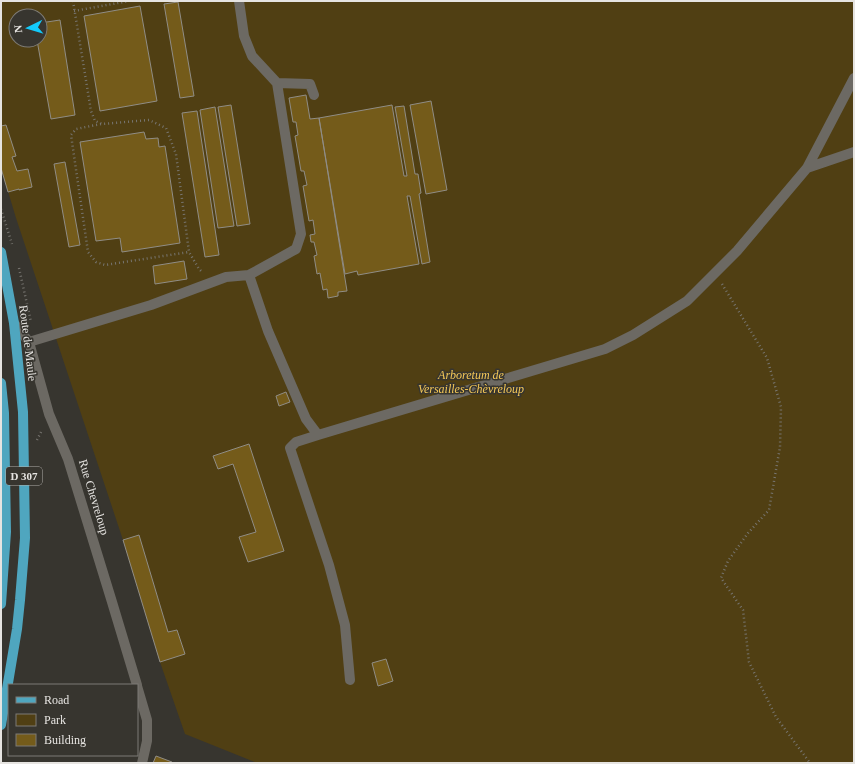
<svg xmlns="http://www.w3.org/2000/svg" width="855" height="764" viewBox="0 0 855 764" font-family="'Times New Roman',serif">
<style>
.green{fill:#503f13;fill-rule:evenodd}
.building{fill:#745b1a;stroke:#908d86}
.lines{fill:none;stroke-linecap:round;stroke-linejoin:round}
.path{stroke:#777570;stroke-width:2.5;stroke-dasharray:1 3;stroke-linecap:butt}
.lane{stroke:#6c6963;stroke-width:10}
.street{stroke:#6c6963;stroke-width:10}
.primary{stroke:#4fa6bf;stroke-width:10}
.labels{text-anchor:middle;stroke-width:3;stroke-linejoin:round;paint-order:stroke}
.shield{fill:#37352f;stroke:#b2b0ac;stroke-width:1}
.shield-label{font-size:11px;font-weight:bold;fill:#e6e4e1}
.street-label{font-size:12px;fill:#e6e4e1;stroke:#37352f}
.park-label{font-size:12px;font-style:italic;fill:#f5c857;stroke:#37352f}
</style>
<rect width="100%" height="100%" fill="#37352f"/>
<path class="green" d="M1,1H854V763H257L185,734L160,662L123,540L16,218L1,168ZM16,16H40V40H16Z"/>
<path class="building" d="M178,2L194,96L180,98L164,4Z
M140,6L157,101L100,111L84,16Z
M60,20L75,115L51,119L37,40H40V23Z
M306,95L310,119L319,118L347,291L338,292V296L328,298L327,289L323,290L320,273L317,274L314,256L317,255L314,242H311L310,235L315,234L313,220L309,221L303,186L307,185L304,171H301L295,136L298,135L296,122H293L289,98Z
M431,101L447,190L426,194L410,105Z
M231,105L250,224L237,226L218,107Z
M392,105L404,176H407L395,107L404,106L415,174H418L421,193L419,194L430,262L422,264L410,196H407L419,264L358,275L357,271L345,274L319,118Z
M215,107L234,226L218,228L200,110Z
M197,111L219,255L205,257L182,113Z
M6,125L16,156L12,157L17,171L28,169L32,187L19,190V189L8,192L1,168V126Z
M144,132L146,139L158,138L159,147L165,146L180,243L122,252L120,238L96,241L80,142Z
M65,162L80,245L69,247L54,164Z
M184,261L187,279L155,284L153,266Z
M286,392L290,402L279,406L276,396Z
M249,444L284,551L248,562L239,537L256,532L233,464L218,469L213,456Z
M139,535L168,632L177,630L185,654L160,662L123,540Z
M386,659L393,681L378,686L372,663Z
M156,756L172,762V763H153Z"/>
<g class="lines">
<path class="path" d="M73,1L91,111L95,121L102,124L149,120L166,128L176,154L189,252L199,269L202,272
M74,11L129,1
M101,124L76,129L71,135L88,252L96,262L105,265L189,252
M1,209L12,244
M19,268L31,322
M722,284L767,358L781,407L780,447L769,510L748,533L728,561L721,578L743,610L749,662L776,717L810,763
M37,440L42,430"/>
<path class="lane" d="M239,1L244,36L252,56L277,83
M807,168L854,152
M249,275L296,249L301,234L277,83L310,84L314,95
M29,342L151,305L226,277L249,275L268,331L306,419L318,435L605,349L633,335L687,301L737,251L807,168L854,78
M318,435L296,442L290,448L329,565L345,625L350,680"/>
<path class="street" d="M14,323L29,342L49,414L68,459L112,602L137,685
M137,686L147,720V741L142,763"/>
<path class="primary" d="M1,252L14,323L23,412L25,538L20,600L17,629L1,725
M1,383L4,413L6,532L1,604"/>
</g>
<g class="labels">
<rect class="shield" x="6" y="467" width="36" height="18" rx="3"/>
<g class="shield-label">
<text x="24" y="480">D 307</text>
</g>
<g class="street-label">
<text transform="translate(28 343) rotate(83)" y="4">Route de Maule</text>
<text transform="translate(94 497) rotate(73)" y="4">Rue Chevreloup</text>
</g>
<g class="park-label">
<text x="471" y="379">Arboretum de<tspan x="471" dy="14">Versailles-Chèvreloup</tspan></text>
</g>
</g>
<rect width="855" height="764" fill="none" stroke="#e6e4e1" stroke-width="4"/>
<rect x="8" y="684" width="130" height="72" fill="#37352f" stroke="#7d7b76"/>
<rect x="16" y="697" width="20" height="6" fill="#4fa6bf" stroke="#7d7b76"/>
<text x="44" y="704" font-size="12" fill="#e6e4e1">Road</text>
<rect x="16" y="714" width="20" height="12" fill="#503f13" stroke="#7d7b76"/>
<text x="44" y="724" font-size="12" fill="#e6e4e1">Park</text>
<rect x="16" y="734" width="20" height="12" fill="#745b1a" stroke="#7d7b76"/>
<text x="44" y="744" font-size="12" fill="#e6e4e1">Building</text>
<g transform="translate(28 28) rotate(265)"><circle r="19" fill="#37352f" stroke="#7d7b76"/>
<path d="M0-3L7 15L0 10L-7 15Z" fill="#13cafb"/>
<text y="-6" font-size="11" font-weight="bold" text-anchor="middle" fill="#e6e4e1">N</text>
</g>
</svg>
